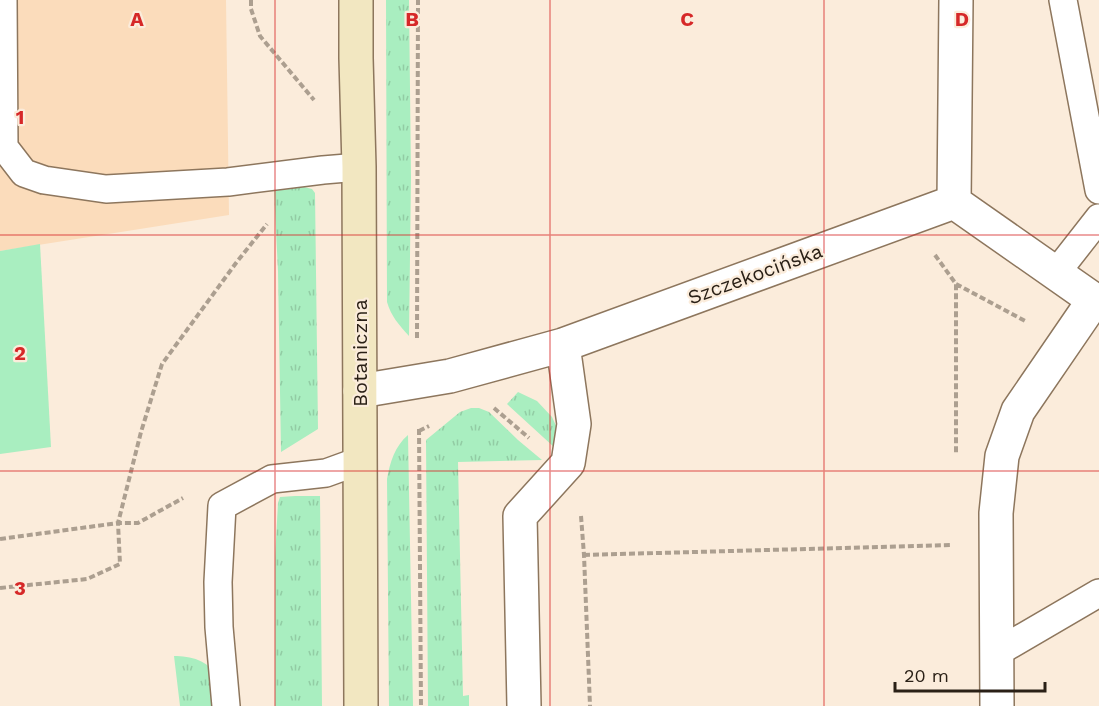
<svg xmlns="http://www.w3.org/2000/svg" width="1099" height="706" viewBox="0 0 1099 706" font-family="'Work Sans',sans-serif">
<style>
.built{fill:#fbdcbb}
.grass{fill:url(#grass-tufts)}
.garden{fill:#a9eec0}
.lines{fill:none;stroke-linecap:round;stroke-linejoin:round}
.lane-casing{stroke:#8d765d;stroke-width:30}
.street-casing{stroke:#8d765d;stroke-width:36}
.secondary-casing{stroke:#8d765d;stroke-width:36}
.path{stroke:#ac9f90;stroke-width:4;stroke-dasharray:6 3;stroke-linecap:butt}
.lane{stroke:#fff;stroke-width:27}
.street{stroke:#fff;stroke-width:33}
.secondary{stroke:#f2e7c1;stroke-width:33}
.grid{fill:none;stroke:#d62828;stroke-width:1.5;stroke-opacity:0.55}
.labels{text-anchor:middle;stroke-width:4.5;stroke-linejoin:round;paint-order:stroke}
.street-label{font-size:20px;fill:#2a2016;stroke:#fbecdb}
.grid-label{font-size:20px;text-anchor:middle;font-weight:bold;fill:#d62828;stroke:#fbecdb;stroke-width:4.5;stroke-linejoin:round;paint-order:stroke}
</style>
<defs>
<pattern id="grass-tufts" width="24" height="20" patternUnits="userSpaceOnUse" patternTransform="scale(1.5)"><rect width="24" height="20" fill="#a9eec0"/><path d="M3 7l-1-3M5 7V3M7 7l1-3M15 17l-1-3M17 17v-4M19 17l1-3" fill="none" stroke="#92cca4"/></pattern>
</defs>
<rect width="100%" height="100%" fill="#fbecdb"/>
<path class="built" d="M0,0H226L229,215L0,251Z"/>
<path class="grass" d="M386,0H409L411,177L409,336C399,325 391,316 387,302Z
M304,187L312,189L315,193L318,429L281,452L278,271L274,191Z
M518,392L537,401L552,417L557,428L555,448L507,404Z
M471,408H479L489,412L518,440L542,460L458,462L463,696L469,695V706H428L426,440L460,412Z
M408,435L413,706H389L387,479C390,462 395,446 408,435Z
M295,496H320L322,706H275V558L278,503L280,497Z
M174,656C190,656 210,660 215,677C218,685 217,697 218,706H180Z"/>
<path class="garden" d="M40,244L51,447L0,454V251Z"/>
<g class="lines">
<g class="lane-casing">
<path id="lane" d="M3,0L4,147L24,173L44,180L106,189L228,182L323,170L359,167
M1063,0L1099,190
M1056,273L1099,218
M996,653L1099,593
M226,706L219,627L218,582L222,506L272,479L326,473L359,461"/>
</g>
<g class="street-casing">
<path id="street" d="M954,202L956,0
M954,202L1094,300H1099
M360,391L450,376L563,345L954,202
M524,706L520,516L568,463L574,424L563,345
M997,706L996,513L1002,456L1018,411L1094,300"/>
</g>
<g class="secondary-casing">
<path id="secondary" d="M356,0V58L359,167L361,706"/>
</g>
<path class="path" d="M251,0V9L260,36L314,100
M935,255L956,284V453
M956,284L1027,322
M417,338L418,0
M494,408L529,438
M419,429L421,706
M419,431L429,426
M581,516L584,555L590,706
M0,539L118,523H138L183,498
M584,555L952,545
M0,588L87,579L120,564L118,523L141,432L162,364L236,263L267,224"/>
<use href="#lane" class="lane"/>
<use href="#street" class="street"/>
<use href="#secondary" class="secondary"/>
</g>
<path class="grid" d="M275,0V706M550,0V706M824,0V706M0,235H1099M0,471H1099"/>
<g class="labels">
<g class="street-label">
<text transform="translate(755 274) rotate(-20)" y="7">Szczekocińska</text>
<text transform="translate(360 353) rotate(-90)" y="7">Botaniczna</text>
</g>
</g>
<g class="grid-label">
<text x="137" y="26">A</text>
<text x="412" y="26">B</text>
<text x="687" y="26">C</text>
<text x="962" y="26">D</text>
<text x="20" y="124">1</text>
<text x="20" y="360">2</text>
<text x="20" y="595">3</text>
</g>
<path d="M895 682v9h150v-9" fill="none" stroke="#2a2016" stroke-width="3"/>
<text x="904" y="682" font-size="18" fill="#2a2016" stroke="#fbecdb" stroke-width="4.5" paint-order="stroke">20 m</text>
</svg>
